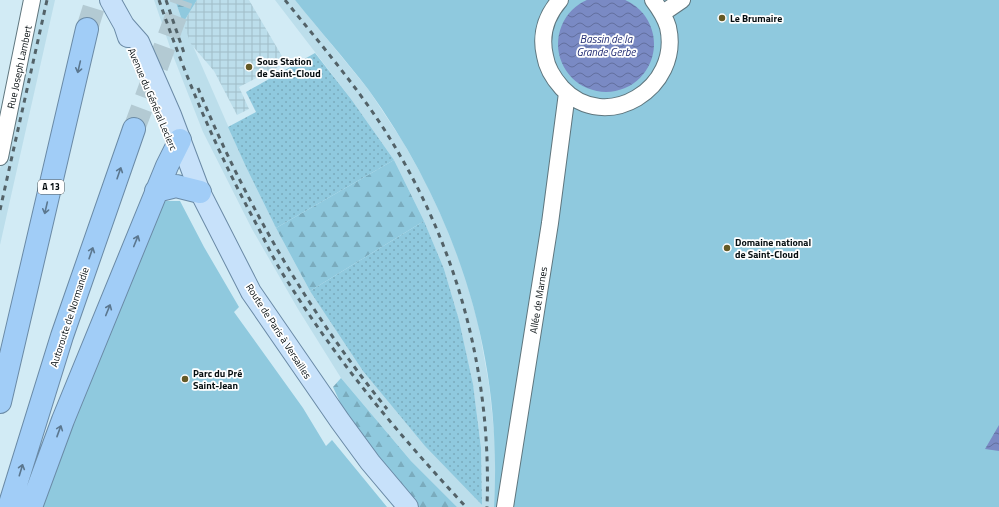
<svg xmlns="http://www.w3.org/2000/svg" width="999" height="507" viewBox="0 0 999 507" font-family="'Titillium Web',sans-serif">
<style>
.built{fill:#bcdeeb}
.industrial{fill:url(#industrial-grid)}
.forest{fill:url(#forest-firs)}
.park{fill:#8fc9de}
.garden{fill:url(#garden-dots)}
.water{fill:url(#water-waves)}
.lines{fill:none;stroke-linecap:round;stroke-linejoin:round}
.highway-tunnel{stroke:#b3cad3;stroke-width:22;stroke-dasharray:22 11;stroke-linecap:butt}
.minor-casing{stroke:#5f767e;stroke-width:18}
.major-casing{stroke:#6a8aa6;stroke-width:22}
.highway-casing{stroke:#6a8aa6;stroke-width:24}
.minor{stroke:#fff;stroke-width:16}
.major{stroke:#c7e1fa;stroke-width:20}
.highway{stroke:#a1cdf7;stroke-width:22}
.rail{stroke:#536268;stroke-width:3;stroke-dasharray:5 5;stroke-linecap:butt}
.oneway{stroke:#5b778f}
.poi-dot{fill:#655a26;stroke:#fff;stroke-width:1.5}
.labels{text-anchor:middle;stroke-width:3.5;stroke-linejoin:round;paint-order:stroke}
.shield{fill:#fff;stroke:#505658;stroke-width:1}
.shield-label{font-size:9px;font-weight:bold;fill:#050d10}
.poi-label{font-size:10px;font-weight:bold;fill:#050d10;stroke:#fff;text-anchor:start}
.street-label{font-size:10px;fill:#050d10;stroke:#fff}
.water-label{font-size:11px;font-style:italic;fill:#242f75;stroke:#fff}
</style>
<defs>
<pattern id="industrial-grid" width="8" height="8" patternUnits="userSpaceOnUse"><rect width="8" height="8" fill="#bcdeeb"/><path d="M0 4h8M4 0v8" fill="none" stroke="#a0bdc8"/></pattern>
<pattern id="forest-firs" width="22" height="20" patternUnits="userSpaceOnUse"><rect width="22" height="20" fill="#8fc9de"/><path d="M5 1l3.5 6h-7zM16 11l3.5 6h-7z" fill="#7aabbd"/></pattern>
<pattern id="garden-dots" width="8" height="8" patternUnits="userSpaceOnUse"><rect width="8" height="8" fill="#8fc9de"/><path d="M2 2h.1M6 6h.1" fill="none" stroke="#7aabbd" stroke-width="1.8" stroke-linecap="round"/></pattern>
<pattern id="water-waves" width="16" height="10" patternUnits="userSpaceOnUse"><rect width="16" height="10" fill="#7a8ac4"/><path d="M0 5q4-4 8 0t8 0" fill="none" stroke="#626f9e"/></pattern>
</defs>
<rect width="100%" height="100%" fill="#d2ebf5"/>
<path class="built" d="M38,0H55L0,245V169Z
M154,0H175L183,23L246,167L276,228L310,291L482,505L481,448L473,384L459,320L444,269L424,221L394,160L351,99L275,0H295L368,89L403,142L425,181L445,224L464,272L478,323L489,385L495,441L496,475L494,507H457L411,461L341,378L298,309L252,229L203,132L172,53Z"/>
<path class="industrial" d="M197,0H249L286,63L239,87L249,109L237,115L214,71L191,44L183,23Z"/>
<path class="forest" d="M175,0H197L183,23Z
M394,160L424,221L310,291L276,228Z
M341,378L411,461L457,507H417L350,424L333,387Z"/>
<path class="park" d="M295,0H999V507H494C503,355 457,212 368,89C345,59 319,30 295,0Z
M162,201H180L204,247L239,307L234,312L303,408L326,446L332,440L387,507H40L97,351Z"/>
<path class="garden" d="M315,53L351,99L394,160L276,228L246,167L228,127L256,112L246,92Z
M424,221L444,269L459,320L473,384L481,448L482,505L425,446L363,371L310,291Z"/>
<path class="water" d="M558 44a48 48 0 1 1 96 0a48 48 0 1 1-96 0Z
M999,425V451L985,449Z"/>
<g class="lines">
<path class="highway-tunnel" d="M87,29L96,0
M134,129L182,0"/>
<g class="minor-casing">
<path id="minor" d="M560,0C546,16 540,35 545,56C547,69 553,78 562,88C606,135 682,88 668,27C665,17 659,8 653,0
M663,13L682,0
M0,157L32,0
M505,507L550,223L567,93"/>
</g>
<g class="major-casing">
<path id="major" d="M110,0L124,25L128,37
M124,25L139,42L171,115L200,192L251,292L340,421L370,462L408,507"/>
</g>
<g class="highway-casing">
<path id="highway" d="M156,191L176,186L200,192
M0,402L87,29
M9,507L62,336L134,129
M31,507L63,420L167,166L180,140"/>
</g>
<use href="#minor" class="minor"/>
<use href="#major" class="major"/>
<use href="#highway" class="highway"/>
<path class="rail" d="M159,0C186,79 219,156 259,229C268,247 277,266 288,282C339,364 401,437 466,507
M166,0L184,53
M285,0C318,41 353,82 382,126C456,240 492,371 487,507
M198,88C245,203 309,313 387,409
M0,210L47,0"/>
</g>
<defs><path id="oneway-shaft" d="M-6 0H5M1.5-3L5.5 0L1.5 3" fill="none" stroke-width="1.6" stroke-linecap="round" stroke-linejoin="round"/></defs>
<g class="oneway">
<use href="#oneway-shaft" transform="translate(79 67) rotate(103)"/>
<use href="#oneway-shaft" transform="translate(119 173) rotate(-71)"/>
<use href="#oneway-shaft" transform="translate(46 208) rotate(103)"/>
<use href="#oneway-shaft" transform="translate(136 241) rotate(-68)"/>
<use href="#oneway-shaft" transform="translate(91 253) rotate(-71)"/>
<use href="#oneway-shaft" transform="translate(108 310) rotate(-68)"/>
<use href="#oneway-shaft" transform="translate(59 431) rotate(-70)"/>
<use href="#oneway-shaft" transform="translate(21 470) rotate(-73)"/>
</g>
<g class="poi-dot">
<circle cx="722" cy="18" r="4"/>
<circle cx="249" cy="67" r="4"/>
<circle cx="727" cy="248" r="4"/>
<circle cx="185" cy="379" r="4"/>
</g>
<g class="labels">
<rect class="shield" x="38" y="180" width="26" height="14" rx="3"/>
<g class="shield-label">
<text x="51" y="190">A 13</text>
</g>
<g class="poi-label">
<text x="730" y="22">Le Brumaire</text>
<text x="257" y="65">Sous Station<tspan x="257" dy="12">de Saint-Cloud</tspan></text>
<text x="735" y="246">Domaine national<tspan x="735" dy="12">de Saint-Cloud</tspan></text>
<text x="193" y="377">Parc du Pré<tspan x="193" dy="12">Saint-Jean</tspan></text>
</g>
<g class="street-label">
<text transform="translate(19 67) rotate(-78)" y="4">Rue Joseph Lambert</text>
<text transform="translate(153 99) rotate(67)" y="4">Avenue du Général Leclerc</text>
<text transform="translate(538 300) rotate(-81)" y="4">Allée de Marnes</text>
<text transform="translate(69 317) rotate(-72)" y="4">Autoroute de Normandie</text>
<text transform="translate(279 331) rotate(57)" y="4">Route de Paris à Versailles</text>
</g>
<g class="water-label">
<text x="606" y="43">Bassin de la<tspan x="606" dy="13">Grande Gerbe</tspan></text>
</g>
</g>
</svg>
